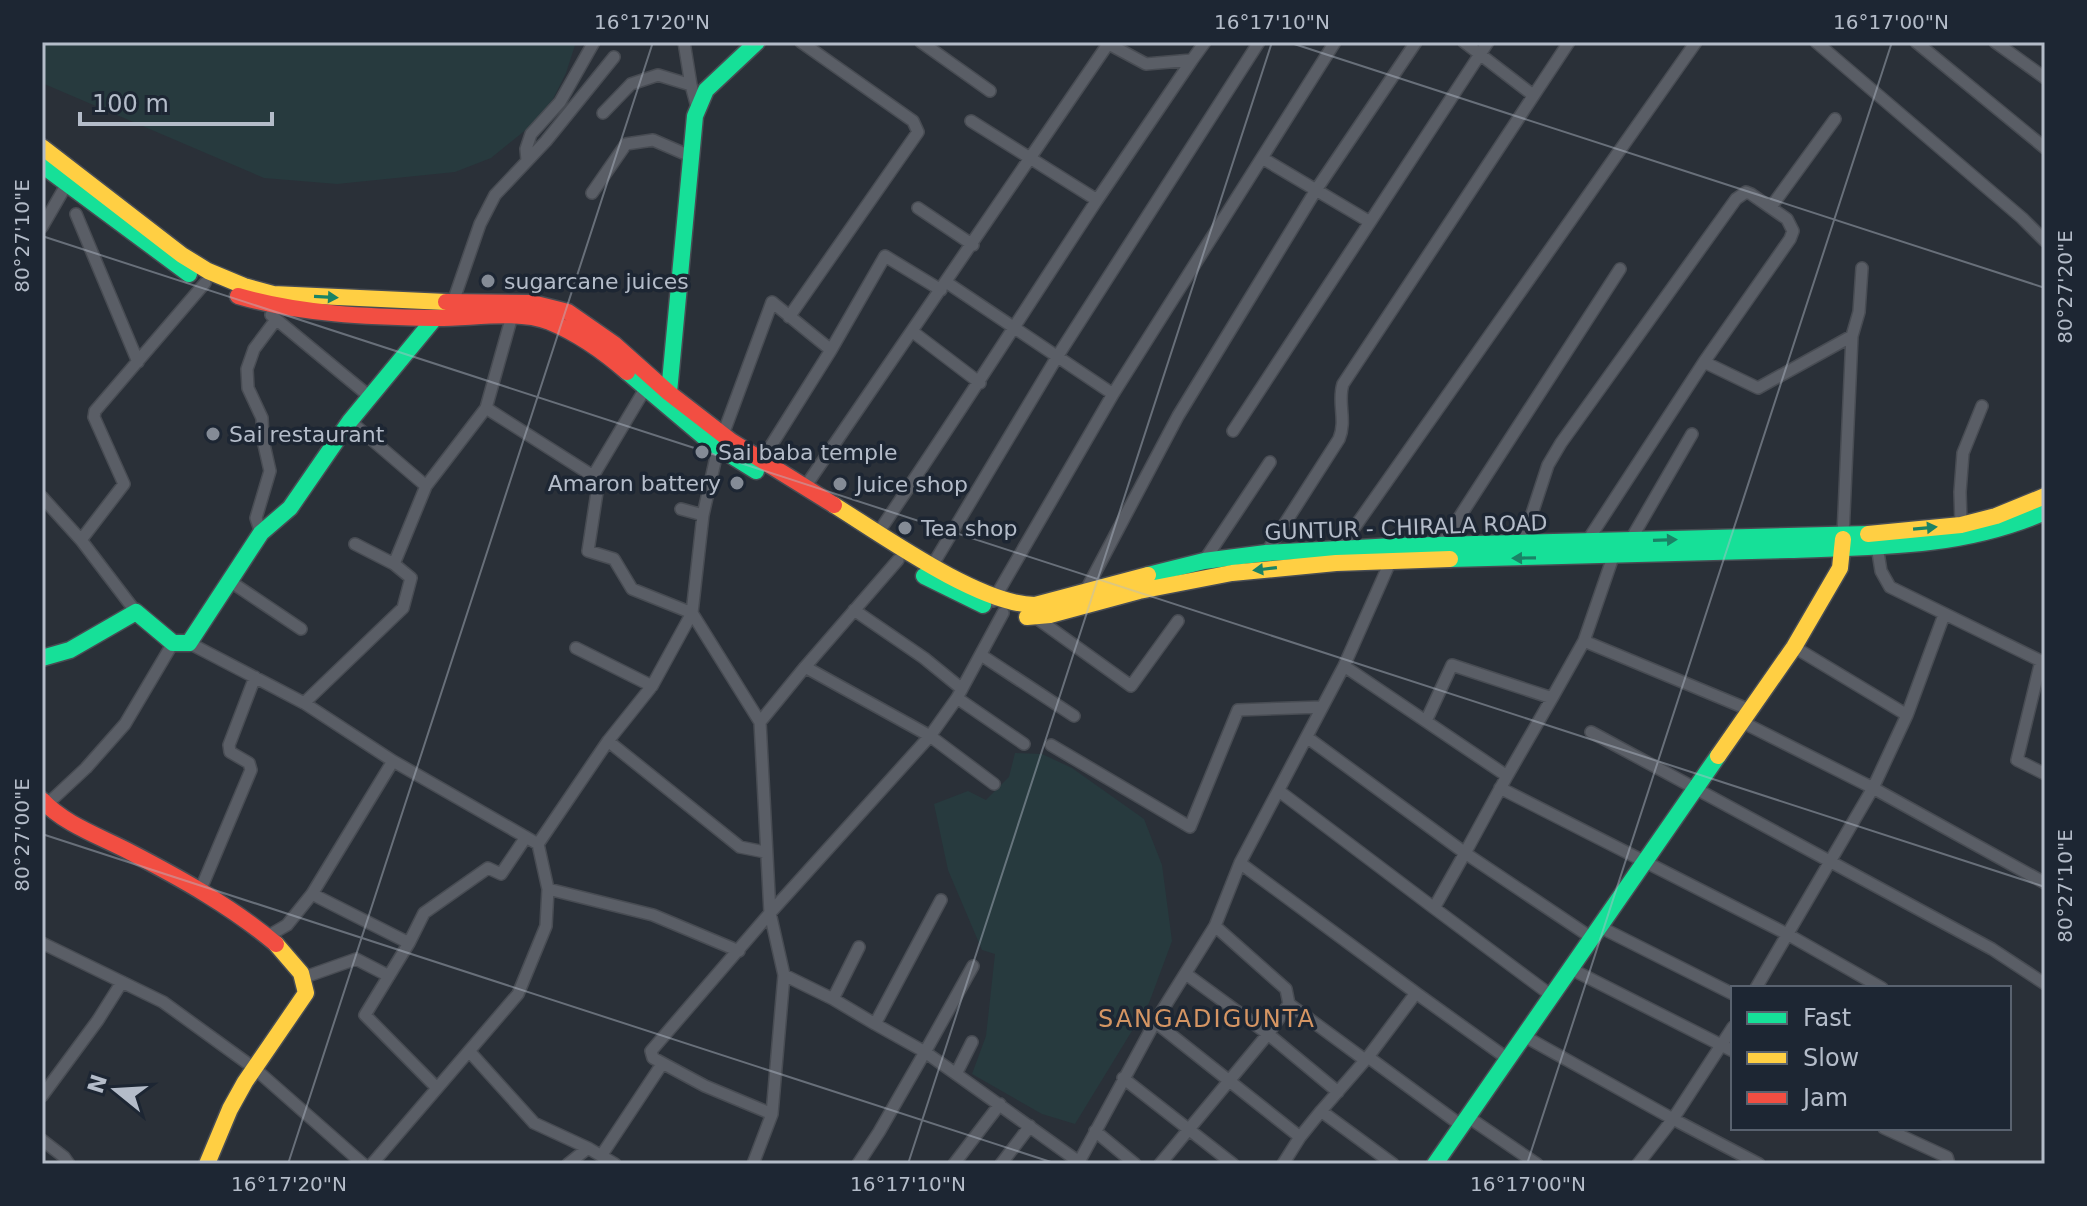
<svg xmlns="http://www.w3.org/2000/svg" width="2087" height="1206" viewBox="0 0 2087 1206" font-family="'DejaVu Sans',sans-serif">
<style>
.green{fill:#273a3e}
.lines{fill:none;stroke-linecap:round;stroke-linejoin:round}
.street-casing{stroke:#484c53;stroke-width:14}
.fast-casing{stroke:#484c53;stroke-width:19}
.slow-casing{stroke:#484c53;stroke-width:19}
.jam-casing{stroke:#484c53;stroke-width:19}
.street{stroke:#5a5e66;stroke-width:11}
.fast{stroke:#16e098;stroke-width:16}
.slow{stroke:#ffcf43;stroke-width:16}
.jam{stroke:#f24e42;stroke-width:16}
.oneway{fill:#1a8366}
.ticks{fill:none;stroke:#b4bcc9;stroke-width:2;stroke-opacity:0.45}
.poi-dot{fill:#848b96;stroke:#1d2633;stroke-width:3}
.labels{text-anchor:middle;stroke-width:7;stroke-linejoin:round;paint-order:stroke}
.poi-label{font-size:22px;fill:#b4bcc9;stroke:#1d2633;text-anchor:start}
.street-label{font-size:22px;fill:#b4bcc9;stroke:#1d2633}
.neighbourhood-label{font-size:24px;letter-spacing:2px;fill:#d59563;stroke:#1d2633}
.neatline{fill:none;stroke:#b4bcc9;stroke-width:3}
.ticks-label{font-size:20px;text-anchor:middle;fill:#b4bcc9}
</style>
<rect width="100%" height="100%" fill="#2a3038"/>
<path class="green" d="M42,42H576L566,73L553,99L533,124L491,158L455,172L337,184L264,178L42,83Z
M1015,753L1042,754L1072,768L1144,819L1162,865L1172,941L1149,1003L1075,1124L1042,1114L972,1074L986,1036L995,954L982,950L948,870L934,804L968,791L986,800L1009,777Z"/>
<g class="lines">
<g class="street-casing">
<path id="street" d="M684,42L691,85L697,107
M921,42L990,91
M1105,42L1146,64L1192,60L1205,42
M1464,42L1533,95
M1816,42L2022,218L2045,241
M1916,42L2045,148
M1995,42L2045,78
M603,113L631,84L658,75L691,85
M1262,158L1370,222
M527,160L526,149L531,134L560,102L594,42
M592,193L626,144L653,140L690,156
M1097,200L1192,60
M1771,207L1835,119
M918,208L973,245
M76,214L138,362
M42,227L68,182
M946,282L1113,394
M453,302L480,224L495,195L546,141L614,57
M271,315L369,396
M789,317L918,132L913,121L801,42
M913,332L980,383
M1704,362L1758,388L1852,336
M486,408L593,476L597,492L588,551L614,559L632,589L692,613L652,686L608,741L538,844
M350,421L426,486L486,408L512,316
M1233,431L1488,42
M762,460L831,350L885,256L941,290
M593,476L645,389
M805,487L1108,44
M42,497L81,540
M681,509L703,515
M1961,525L1960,492L1963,453L1982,406
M261,533L256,518L270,471L263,440L262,418L248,388L247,369L254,349L275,321
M878,533C953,423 1024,311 1097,200L971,121
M1843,535L1852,336L1859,312L1862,268
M1630,541L1692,434
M355,544L394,564
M1442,544L1620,269
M1522,544L1548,465L1561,443L1736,199L1746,192L1751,194L1787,219L1793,231L1790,239L1704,362L1586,543
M1877,546L1881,571L1890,587L2041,661L2017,760L2045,774
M1340,548L1696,42
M1266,553L1339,439C1347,420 1337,402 1343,384L1569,42
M1204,561L1270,462
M932,566L1057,357L1259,42
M228,580L301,629
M1086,590L1178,416L1316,190L1416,42
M993,601L1113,394L1335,42
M854,610L924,658L962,689
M136,612L81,540L124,484L94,417L95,411L205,283
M1035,617L1131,686L1178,621
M1584,641L1750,710
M189,643L304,703L393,761L538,844L548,889L546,926L518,994L372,1164
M1794,647L1907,715
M576,648L652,686
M981,655L1074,716
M1344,666L1507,776L1465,853L1592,938
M805,667L898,560
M957,698L1024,744
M304,703L403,608L411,578L394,564L426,486
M1426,721L1452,665L1552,698L1584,641L1613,557
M760,722L805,667L930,736L994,784
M1742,722L1873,788L2045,883
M1591,732L1992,949L2045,984
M608,741L740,847L765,852
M1051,745L1190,827L1238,710L1322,707
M1507,776L1552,698
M1500,788L1787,934L1882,988
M1279,791L1434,908L1465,853L1308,738
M42,809L86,768L125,724L173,643
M1240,863L1416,993
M548,889L653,915L739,951
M200,891L251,770L249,763L230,752L229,745L255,677
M312,894L409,943L365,1015L437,1088
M1434,908L1552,996
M1215,926L1286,989L1289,1004L1268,1034L1338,1092
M1600,927L1733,994
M268,936L287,925L312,894L393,761
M42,943L163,1002L254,1068L363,1164
M409,943L424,913L488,868L501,874L526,837
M1571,969L1733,1051
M784,975L833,999L859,947
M305,977L356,959L389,976
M1756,988L1873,788L1907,715L1944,615
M833,999L875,1024L941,900
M1289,1004L1365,1060
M1155,1022L1300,1137L1283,1164
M875,1024L925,1052L973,966
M1733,1027L1673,1119L1759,1164
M1524,1036L1673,1119L1638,1164
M469,1051L534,1123L588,1148L615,1164
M1368,1057L1416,993L1508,1059
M956,1074L1079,1162L1155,1022L1215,926L1240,863L1344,666L1391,560
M1123,1078L1233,1164
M42,1096L98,1020L122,982
M1321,1111L1368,1057L1462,1126
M772,1114L705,1086L653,1058L651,1051L770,913L930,736L957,698L1003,613
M1468,1117L1537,1164
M1884,1128L1947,1157L1949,1164
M1095,1131L1135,1164
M1300,1137L1321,1111L1393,1164
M42,1140L64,1157L69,1164
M601,1156L662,1064
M568,1164L588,1148
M753,1164L772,1114L784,975L770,913L760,722L692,613L703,515L718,448L772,302L831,350
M858,1164L879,1132L925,1052L956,1074L972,1042
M954,1164L1000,1104
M1001,1164L1030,1126
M1160,1164L1268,1034L1186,974"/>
</g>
<g class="fast-casing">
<path id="fast" d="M42,165L189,274
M627,372L711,443L756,471
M668,403L695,116L706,90L757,42
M1450,559C1563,557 1676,554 1789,550C1877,547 1963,548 2045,512
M1148,575L1204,561L1266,553L1394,546L1868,534
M924,576L983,605
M42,658L70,650L136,612L173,643H189L261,533L290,508L350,421L435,318
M1435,1164L1718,756"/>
</g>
<g class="slow-casing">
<path id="slow" d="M42,147L182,255L208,271L244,286L273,294L446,302
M834,505C882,535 980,605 1035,605L1148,575
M1868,534L1961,525L1996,516L2045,496
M1027,617L1050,615L1139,591L1232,573L1336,563L1450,559
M1718,756L1794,647L1840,568L1843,539
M207,1164L230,1109L245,1082L306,993L301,973L276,944"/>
</g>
<g class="jam-casing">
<path id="jam" d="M238,296C300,314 368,317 433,318C469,319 516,309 550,322C579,334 603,351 627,372
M446,302L532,303L568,312L614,344L669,393L731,441L834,505
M42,800C64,824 99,836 128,851C180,878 231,906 276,944"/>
</g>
<use href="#street" class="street"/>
<use href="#fast" class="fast"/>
<use href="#slow" class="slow"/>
<use href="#jam" class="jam"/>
</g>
<defs><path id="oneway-solid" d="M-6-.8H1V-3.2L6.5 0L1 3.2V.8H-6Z" transform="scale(2)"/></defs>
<g class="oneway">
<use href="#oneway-solid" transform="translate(326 297) rotate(3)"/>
<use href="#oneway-solid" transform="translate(1925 528) rotate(-5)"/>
<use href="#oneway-solid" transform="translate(1665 540) rotate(-2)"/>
<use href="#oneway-solid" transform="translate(1524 558) rotate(179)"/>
<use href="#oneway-solid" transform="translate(1265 569) rotate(173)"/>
</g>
<path class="ticks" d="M1288,42L2045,288M42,236L2045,887M42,834L1057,1164M288,1164L653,42M908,1164L1272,42M1527,1164L1892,42"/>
<g class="poi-dot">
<circle cx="488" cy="281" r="8"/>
<circle cx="213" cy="434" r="8"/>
<circle cx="702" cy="452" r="8"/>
<circle cx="737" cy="483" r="8"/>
<circle cx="840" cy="484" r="8"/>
<circle cx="905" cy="528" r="8"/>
</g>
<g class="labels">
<g class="poi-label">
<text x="504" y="289">sugarcane juices</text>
<text x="229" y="442">Sai restaurant</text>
<text x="718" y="460">Sai baba temple</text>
<text x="721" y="491" text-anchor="end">Amaron battery</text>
<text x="856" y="492">Juice shop</text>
<text x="921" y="536">Tea shop</text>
</g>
<g class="street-label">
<text transform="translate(1406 527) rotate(-2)" y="8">GUNTUR - CHIRALA ROAD</text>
</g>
<g class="neighbourhood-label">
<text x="1207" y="1027">SANGADIGUNTA</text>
</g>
</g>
<rect width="2087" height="1206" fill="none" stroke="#1d2633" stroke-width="88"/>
<rect x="1731" y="986" width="280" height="144" fill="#1d2633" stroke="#59626f" stroke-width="2"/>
<rect x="1747" y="1012" width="40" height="12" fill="#16e098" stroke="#59626f" stroke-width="2"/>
<text x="1803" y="1026" font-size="24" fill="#b4bcc9">Fast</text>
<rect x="1747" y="1052" width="40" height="12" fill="#ffcf43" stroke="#59626f" stroke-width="2"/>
<text x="1803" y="1066" font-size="24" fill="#b4bcc9">Slow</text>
<rect x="1747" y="1092" width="40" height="12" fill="#f24e42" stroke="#59626f" stroke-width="2"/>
<text x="1803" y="1106" font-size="24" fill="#b4bcc9">Jam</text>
<g transform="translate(116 1090) rotate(288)" stroke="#1d2633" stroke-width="6" paint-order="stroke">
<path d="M0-6L14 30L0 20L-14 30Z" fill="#b4bcc9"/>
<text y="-12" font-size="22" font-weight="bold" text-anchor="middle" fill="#b4bcc9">N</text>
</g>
<path d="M80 112v12h192v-12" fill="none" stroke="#b4bcc9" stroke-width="4"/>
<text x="92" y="112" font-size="24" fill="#b4bcc9" stroke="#1d2633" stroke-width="6" paint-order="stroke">100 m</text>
<rect x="44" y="44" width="1999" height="1118" class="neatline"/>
<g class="ticks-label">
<text x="652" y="29">16°17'20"N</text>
<text x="1272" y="29">16°17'10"N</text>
<text x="1891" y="29">16°17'00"N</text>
<text transform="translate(22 236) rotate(-90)" y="7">80°27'10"E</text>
<text transform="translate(2065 287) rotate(-90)" y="7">80°27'20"E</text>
<text transform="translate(22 835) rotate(-90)" y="7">80°27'00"E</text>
<text transform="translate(2065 886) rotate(-90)" y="7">80°27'10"E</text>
<text x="289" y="1191">16°17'20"N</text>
<text x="908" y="1191">16°17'10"N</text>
<text x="1528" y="1191">16°17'00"N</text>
</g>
</svg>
